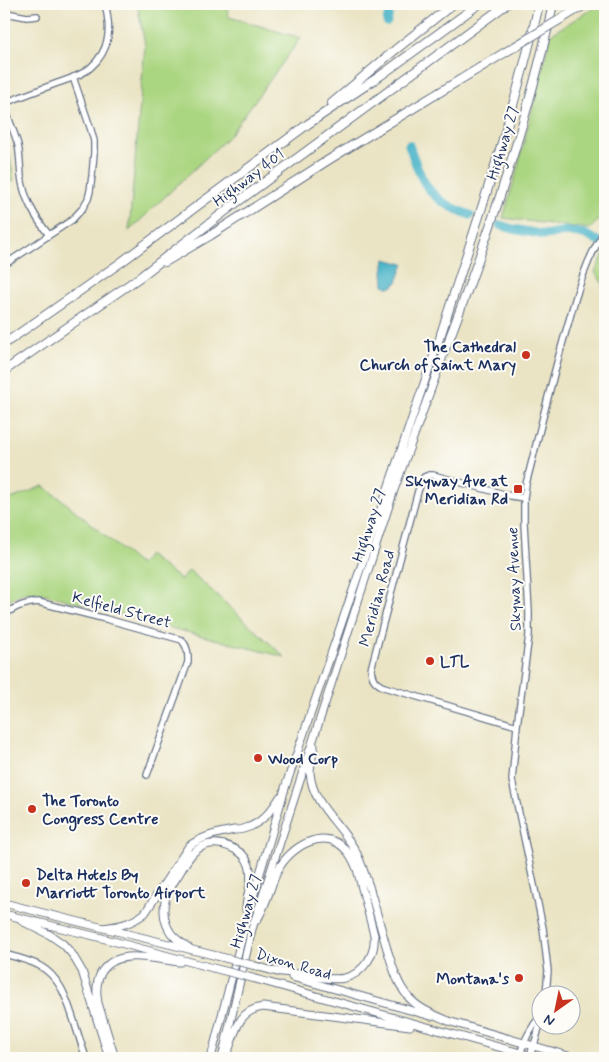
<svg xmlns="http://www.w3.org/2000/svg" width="609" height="1062" viewBox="0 0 609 1062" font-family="Mynerve,sans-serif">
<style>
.green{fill:#abd681;stroke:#638270}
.water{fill:#4ab4c8;stroke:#327293}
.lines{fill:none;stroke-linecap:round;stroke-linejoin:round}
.stream{stroke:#4ab4c8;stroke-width:1}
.river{stroke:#4ab4c8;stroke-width:9}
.minor-casing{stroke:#636e82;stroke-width:8}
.major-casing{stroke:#636e82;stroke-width:9}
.highway-casing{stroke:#636e82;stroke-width:10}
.minor{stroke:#fff;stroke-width:5.5}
.major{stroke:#fff;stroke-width:7}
.highway{stroke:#fff;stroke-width:8}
.major-bridge-casing{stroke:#636e82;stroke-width:9;stroke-linecap:butt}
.highway-bridge-casing{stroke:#636e82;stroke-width:10;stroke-linecap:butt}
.major-bridge{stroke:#fff;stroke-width:7}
.highway-bridge{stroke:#fff;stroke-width:8}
.poi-dot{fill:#c8321e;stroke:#fdfcf7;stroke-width:2}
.labels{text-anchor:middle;stroke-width:4;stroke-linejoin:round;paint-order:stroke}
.street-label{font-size:16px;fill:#1b2f5e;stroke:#fdfcf7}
.poi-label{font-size:16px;font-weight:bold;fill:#1b2f5e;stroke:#fdfcf7;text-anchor:start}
</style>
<rect width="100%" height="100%" fill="#fdfcf7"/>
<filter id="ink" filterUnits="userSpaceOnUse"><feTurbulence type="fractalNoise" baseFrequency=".02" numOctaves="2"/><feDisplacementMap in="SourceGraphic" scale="10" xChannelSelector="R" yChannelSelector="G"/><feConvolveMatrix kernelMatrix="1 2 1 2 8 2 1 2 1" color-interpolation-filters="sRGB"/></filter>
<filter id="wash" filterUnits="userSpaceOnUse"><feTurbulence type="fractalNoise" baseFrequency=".0096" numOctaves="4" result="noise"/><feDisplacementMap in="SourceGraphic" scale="20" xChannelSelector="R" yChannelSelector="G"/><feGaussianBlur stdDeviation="1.12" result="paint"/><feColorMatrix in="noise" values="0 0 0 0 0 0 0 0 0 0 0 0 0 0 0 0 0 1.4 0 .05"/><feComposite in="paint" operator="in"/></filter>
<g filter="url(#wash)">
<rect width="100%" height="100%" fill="#eae4c4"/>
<path class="green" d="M137,4H226L229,17L301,38L228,137L129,231L145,45Z
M600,4H605V214L590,229L503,218L516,174L551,34Z
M4,134L10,157L14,181L4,183Z
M605,252V287L595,272Z
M43,486L61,499L140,565L148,555L181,580L189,570L285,657L163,626L45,594L23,593L4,602V519L6,501Z"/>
<path class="water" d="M385,259L404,264L397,282L392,287H387L384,285L383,272Z"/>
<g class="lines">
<path class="stream" d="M409,160L413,156"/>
<path class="river" d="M387,22L391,4
M409,145C423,185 428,200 470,215
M500,225L513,229L545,235L566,231L584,234L605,245"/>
</g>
</g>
<g filter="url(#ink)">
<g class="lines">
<g class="minor-casing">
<path id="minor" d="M6,13L27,17L37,16
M4,22L8,4
M4,103C21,97 38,90 55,84C66,80 81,76 90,68C111,50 111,28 105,4
M4,105C8,118 14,131 18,145C20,155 20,166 21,176C24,199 35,217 49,235
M4,265L72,220L82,209L88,199L90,191L92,176L94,153V141L91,130L73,77
M4,615C14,607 25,603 38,602L106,619L182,640C188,648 188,653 188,662L147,775
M517,726L384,687C375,683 372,679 371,669L418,491L424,477L429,475H433L511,496L524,498
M4,954C16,957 29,960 40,966C61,978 67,1000 74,1021C78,1034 82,1046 86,1058
M546,994L548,971L543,928L512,780L517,726L529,635V612L524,523V498L526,484C540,431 552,377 568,324C577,292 586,259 605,231
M519,1058C523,1042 531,1027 542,1014
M529,1058L536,1039L542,1016"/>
</g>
<g class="major-casing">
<path id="major" d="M314,746C313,755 310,764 310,773C313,808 343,824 357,854C362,864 365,876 369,886C375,907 381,928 387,949C392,964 396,981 406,994C417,1009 435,1015 451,1022
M4,903L47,914L217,956
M4,914L98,937L213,968
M257,920C267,904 270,886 278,870C290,847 324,826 345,849C351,854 354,862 357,869L374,935C375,945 373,953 368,961C350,987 329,978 304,975C294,973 283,972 273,971
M22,921L50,935L63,944L72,954L82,971L109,1058
M103,928C120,926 131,924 145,913L189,846C203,836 218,833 234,830C238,830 242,830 246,828C261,824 272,810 280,797
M192,950C185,945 176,940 171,933C162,920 162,904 169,890C172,884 176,879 179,874C183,867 187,860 192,854C202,843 217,841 230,847C238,850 246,856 249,865C254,880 246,895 246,910
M252,965L277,972
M292,977L431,1016
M252,978L538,1058
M448,1021L575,1058
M226,1056C236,1035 235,1011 263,1007L410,1026
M115,1058L98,1003C96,992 96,982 101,973C116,946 156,960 180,962
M211,1058L246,921L285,788L441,334
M222,1058L252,929L394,490L450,337"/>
</g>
<g class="highway-casing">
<path id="highway" d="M332,103L395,50L453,4
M165,262L211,235L330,159L504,53
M441,334C476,225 514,115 539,4
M450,337C491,229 529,117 553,4
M4,344L120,263L308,124L380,76L479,4
M4,371L140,277L232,206L507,4"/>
</g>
<use href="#minor" class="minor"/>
<use href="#major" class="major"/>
<use href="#highway" class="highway"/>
<g class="major-bridge-casing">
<path id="major-bridge" d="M217,956L252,965
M213,968L252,978"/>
</g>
<g class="highway-bridge-casing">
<path id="highway-bridge" d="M504,53L586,4"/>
</g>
<use href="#major-bridge" class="major-bridge"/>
<use href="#highway-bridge" class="highway-bridge"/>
</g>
</g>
<g class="poi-dot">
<circle cx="526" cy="355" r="5"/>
<rect x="513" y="484" width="10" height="10" rx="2.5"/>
<circle cx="430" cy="661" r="5"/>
<circle cx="258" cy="758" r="5"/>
<circle cx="32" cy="809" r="5"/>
<circle cx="26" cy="883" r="5"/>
<circle cx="519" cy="978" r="5"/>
</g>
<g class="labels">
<g class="street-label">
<text transform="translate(502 143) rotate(-73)" y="6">Highway 27</text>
<text transform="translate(248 177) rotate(-37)" y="6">Highway 401</text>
<text transform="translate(368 525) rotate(-72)" y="6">Highway 27</text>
<text transform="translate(513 579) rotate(-92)" y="6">Skyway Avenue</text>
<text transform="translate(376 598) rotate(-75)" y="6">Meridian Road</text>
<text transform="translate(122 609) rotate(15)" y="6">Kelfield Street</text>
<text transform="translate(245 911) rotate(-74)" y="6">Highway 27</text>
<text transform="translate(294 963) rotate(16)" y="6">Dixon Road</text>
</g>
<g class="poi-label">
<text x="516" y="352" text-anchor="end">The Cathedral<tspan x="516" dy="18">Church of Saint Mary</tspan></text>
<text x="508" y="486" text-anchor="end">Skyway Ave at<tspan x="508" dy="18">Meridian Rd</tspan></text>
<text x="440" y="667">LTL</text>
<text x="268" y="764">Wood Corp</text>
<text x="42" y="806">The Toronto<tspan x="42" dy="18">Congress Centre</tspan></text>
<text x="36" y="880">Delta Hotels By<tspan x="36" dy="18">Marriott Toronto Airport</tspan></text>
<text x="509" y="984" text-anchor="end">Montana's</text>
</g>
</g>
<rect width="609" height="1062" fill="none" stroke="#fdfcf7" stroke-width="20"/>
<g transform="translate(556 1010) rotate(213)"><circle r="24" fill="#fdfcf7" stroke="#a3aaba"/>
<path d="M0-4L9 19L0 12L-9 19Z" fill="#c8321e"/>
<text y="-8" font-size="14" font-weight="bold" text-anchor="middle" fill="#1b2f5e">N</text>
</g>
</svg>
